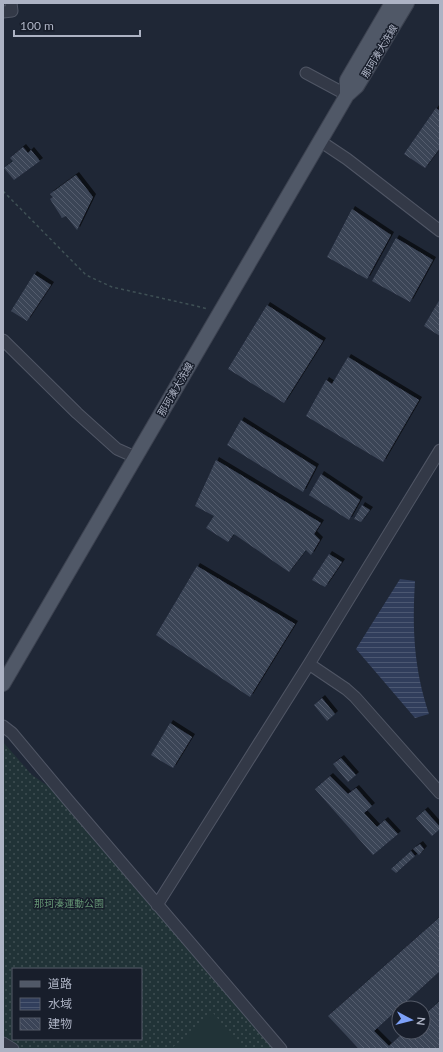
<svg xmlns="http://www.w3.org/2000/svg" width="443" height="1052" viewBox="0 0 443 1052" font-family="Lato,'Noto Sans JP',sans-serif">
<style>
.grass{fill:url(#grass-dots);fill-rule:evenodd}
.pitch{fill:#213337}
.water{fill:url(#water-rules)}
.building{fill:url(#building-back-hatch);filter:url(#shadow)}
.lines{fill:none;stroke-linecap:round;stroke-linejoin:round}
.minor-casing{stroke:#505665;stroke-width:13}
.major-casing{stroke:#3c4250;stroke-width:16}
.path{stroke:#3f5055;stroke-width:1.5;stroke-dasharray:3 3;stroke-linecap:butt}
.minor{stroke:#333947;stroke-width:11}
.major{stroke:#505867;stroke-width:14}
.labels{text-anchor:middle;stroke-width:3;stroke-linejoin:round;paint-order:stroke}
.street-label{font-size:10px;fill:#adb3c4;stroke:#181e2b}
.park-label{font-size:10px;fill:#649474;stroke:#181e2b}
</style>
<defs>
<pattern id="grass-dots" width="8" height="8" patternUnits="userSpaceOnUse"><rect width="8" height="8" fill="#213337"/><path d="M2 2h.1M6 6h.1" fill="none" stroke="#3f4e52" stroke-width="1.8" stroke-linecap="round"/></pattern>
<pattern id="water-rules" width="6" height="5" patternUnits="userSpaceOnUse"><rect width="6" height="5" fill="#313e5c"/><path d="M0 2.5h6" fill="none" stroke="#4c5872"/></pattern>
<pattern id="building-back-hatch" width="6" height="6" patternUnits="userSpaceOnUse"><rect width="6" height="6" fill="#3b4457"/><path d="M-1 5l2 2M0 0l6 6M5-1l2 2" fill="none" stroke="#555d6e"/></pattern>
<filter id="shadow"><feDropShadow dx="3" dy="-3" stdDeviation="0" flood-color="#0009"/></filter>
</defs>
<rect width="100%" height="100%" fill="#1f2736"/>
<path class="grass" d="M3,742L32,775L68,800L281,1049H3ZM13,969H141V1039H13Z"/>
<path class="pitch" d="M213,1013L243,1049H171Z"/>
<path class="water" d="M400,579L415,581C412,629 414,669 429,714L415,718L356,649Z"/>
<path class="building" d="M436,108L440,111V148L425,168L404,154Z
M23,147L28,153L31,150L40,161L14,180L4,168L13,161L10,158Z
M76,175L93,197L77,230L66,216L62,218L50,199L53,197L50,194Z
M352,209L391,235L367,279L327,257Z
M396,238L433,260L410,302L372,281Z
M34,274L51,285L27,321L11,311Z
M440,299V336L424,326Z
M267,305L323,341L284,403L228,369Z
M348,357L419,400L383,462L306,416L326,380L332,384Z
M241,420L316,467L303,492L227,445Z
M216,460L321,523L314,534L320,540L311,555L306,550L289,572L234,534L228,542L206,528L214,516L195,506Z
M321,474L360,500L349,520L309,495Z
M362,505L370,510L361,522L354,519Z
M329,554L342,562L325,587L312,580Z
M197,566L295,624L250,697L156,635Z
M322,698L335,714L327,721L314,705Z
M170,723L192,737L173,768L151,755Z
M341,758L356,775L348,782L333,764Z
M330,776L348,794L356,788L372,806L364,813L377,827L385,820L398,834L373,855L315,789Z
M425,810L440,827V829L432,836L416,818Z
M420,844L424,849L419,855L413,849Z
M411,851L415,856L396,873L391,869Z
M440,917V971L374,1031L389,1046L404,1032H423V1016L440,1001V1049H359L328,1016Z"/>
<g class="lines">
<g class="minor-casing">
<path id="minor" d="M3,12L12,11L11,3
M306,73L347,95
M320,141L347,159L440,231
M3,340L77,413L117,449L135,457
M309,664L346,689L355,697L440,793
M3,726L12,733L68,800L281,1049
M157,905L309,664L440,450
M3,1043L13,1049"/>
</g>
<g class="major-casing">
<path id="major" d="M347,95V80L392,3
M3,684L347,95L357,86L407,3"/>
</g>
<path class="path" d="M3,191L86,275L112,287L192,305L208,309"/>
<use href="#minor" class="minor"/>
<use href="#major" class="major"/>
</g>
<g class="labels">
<g class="street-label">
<text transform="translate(379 51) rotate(-59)" y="4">那珂湊大洗線</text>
<text transform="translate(175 389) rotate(-60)" y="4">那珂湊大洗線</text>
</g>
<g class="park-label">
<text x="69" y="907">那珂湊運動公園</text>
</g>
</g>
<rect width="443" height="1052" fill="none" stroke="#adb3c4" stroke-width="8"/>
<rect x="12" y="968" width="130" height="72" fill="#181e2b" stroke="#545a68"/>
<rect x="20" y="981" width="20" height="6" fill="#505867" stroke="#545a68"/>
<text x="48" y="988" font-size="12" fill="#adb3c4">道路</text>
<rect x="20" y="998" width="20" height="12" fill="url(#water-rules)" stroke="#545a68"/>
<text x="48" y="1008" font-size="12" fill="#adb3c4">水域</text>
<rect x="20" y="1018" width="20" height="12" fill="url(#building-back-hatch)" stroke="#545a68"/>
<text x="48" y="1028" font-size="12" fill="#adb3c4">建物</text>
<g transform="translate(411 1020) rotate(97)"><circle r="19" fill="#181e2b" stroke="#545a68"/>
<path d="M0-3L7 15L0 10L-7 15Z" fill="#7da1f8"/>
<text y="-6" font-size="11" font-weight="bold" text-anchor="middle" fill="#adb3c4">N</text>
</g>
<path d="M14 30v6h126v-6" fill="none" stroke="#adb3c4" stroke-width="2"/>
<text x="20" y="30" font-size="12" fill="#adb3c4" stroke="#181e2b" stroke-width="3" paint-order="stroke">100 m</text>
</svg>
